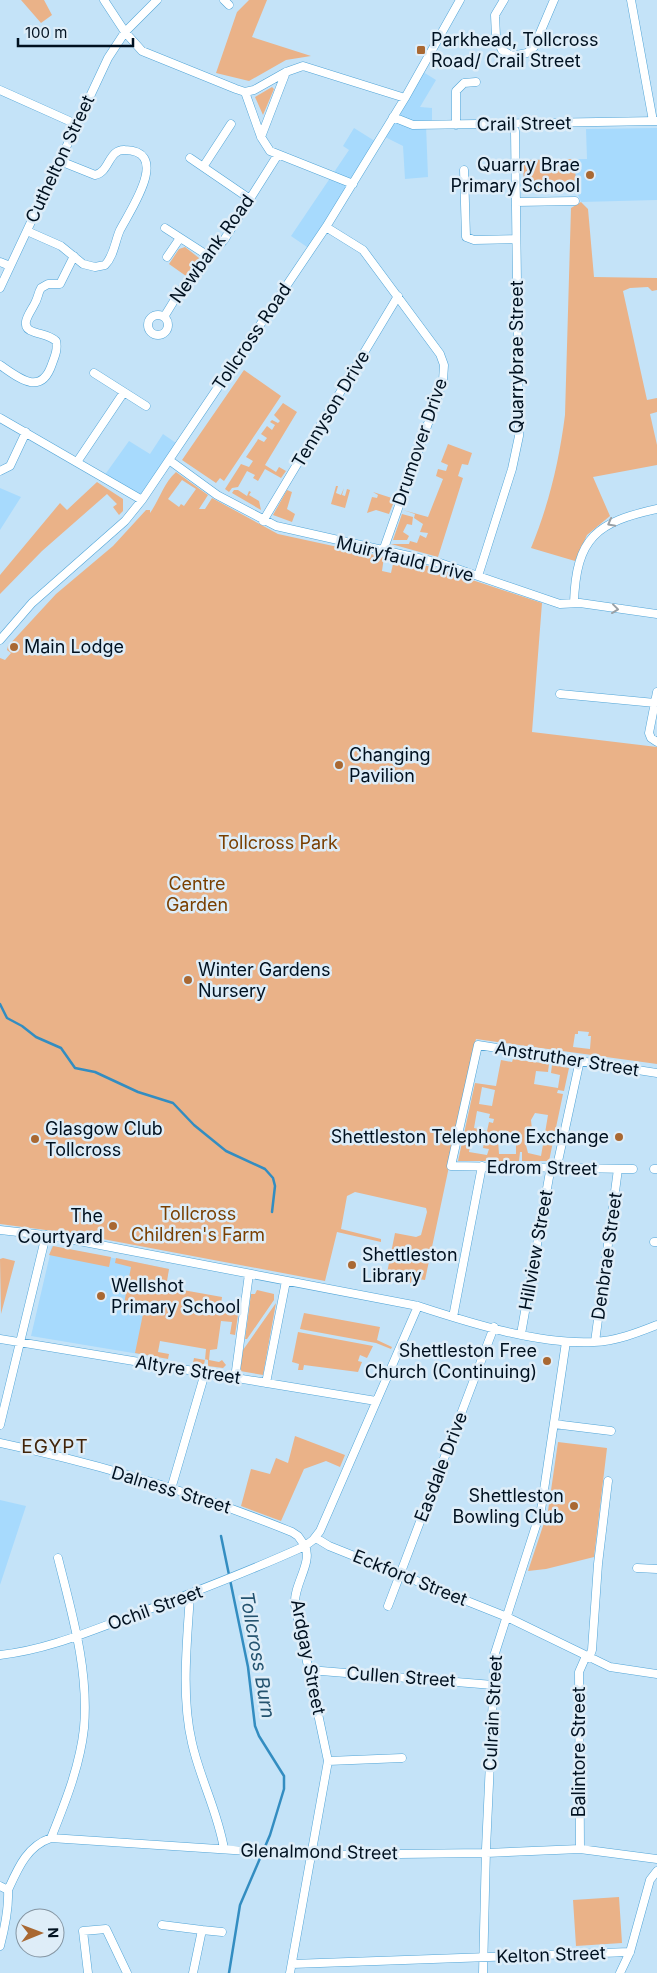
<svg xmlns="http://www.w3.org/2000/svg" width="657" height="1973" viewBox="0 0 657 1973" font-family="Inter,sans-serif">
<style>
.built{fill:#a7dafd}
.green{fill:#eab288;fill-rule:evenodd}
.lines{fill:none;stroke-linecap:round;stroke-linejoin:round}
.stream{stroke:#338dc1;stroke-width:2.5}
.minor-casing{stroke:#52a5d7;stroke-width:9}
.minor{stroke:#fff;stroke-width:8}
.oneway{stroke:#99a0a6}
.poi-dot{fill:#a96832;stroke:#deedf8;stroke-width:2}
.labels{text-anchor:middle;stroke-width:5;stroke-linejoin:round;paint-order:stroke}
.poi-label{font-size:18px;fill:#001120;stroke:#deedf8;text-anchor:start}
.street-label{font-size:18px;fill:#001120;stroke:#deedf8}
.park-label{font-size:18px;fill:#793f00;stroke:#deedf8}
.neighbourhood-label{font-size:19px;letter-spacing:1px;fill:#422409;stroke:#deedf8}
.water-label{font-size:19px;font-style:italic;fill:#24536f;stroke:#deedf8}
</style>
<rect width="100%" height="100%" fill="#c4e3f8"/>
<path class="built" d="M420,70L436,80L420,107L432,108V124L426,125L428,177L405,179L403,146L383,136Z
M354,128L378,143L310,249L291,236L349,150L343,146Z
M657,128V200L581,202L576,190L524,191L523,160L587,159L586,129Z
M163,434L179,445L142,499L104,476L129,441L150,454Z
M0,488L21,497L0,530Z
M52,1246L169,1269L151,1356L31,1336Z
M0,1500L26,1506L0,1585Z"/>
<path class="green" d="M21,0H44L52,15L41,23Z
M249,0H267L252,37L311,56L286,60L249,81L216,73L237,12Z
M272,87L274,89L263,115L255,97Z
M575,159L576,190L524,191L523,160Z
M581,202L588,209L594,277L657,278V290L652,291L648,287L630,288L623,291L647,400L657,398V412L650,414L657,445V465L593,477L610,516L587,535L575,561L531,548C549,504 559,462 565,415L571,208Z
M185,247L199,258L186,276L169,264L179,249Z
M244,370L281,396L224,481L220,478L216,483L182,460Z
M283,403L297,412L265,465L276,472L279,467L286,471L281,478L265,469L258,481L253,478L255,475L247,471L238,487L232,488L229,492L225,489L241,464L249,467L253,461L246,457L257,441L258,439L264,442L267,438L261,434L267,426L272,430L275,425L270,422L272,420L278,423L280,421L274,415Z
M448,444L472,453L468,465L462,464L458,476L463,478L438,557L391,544H409L410,541L417,543L420,535L426,538L428,533L420,532L423,524L414,518L415,514L403,510L428,517L443,479L436,476L438,469L446,471L448,465L441,462Z
M176,472L208,495L199,509H205L212,498L278,534L384,557L382,571L391,573L394,559L433,567L542,603L532,732L657,747V1064L476,1039L425,1280L412,1278L411,1283L394,1280L395,1274L387,1273L395,1233L416,1237L421,1235L427,1212L426,1208L355,1192L347,1196L341,1229L381,1239V1242L337,1232L325,1281L92,1237L89,1232L76,1234L0,1224V658L5,660L11,653L7,650L8,646L56,594L113,546L146,510H150V513C160,499 163,484 176,472ZM182,480L196,489L184,506L181,504L179,507L168,499ZM578,1031L589,1032L588,1036H591L590,1049L573,1047L575,1034H578Z
M97,482L123,499V511L119,515L113,507L117,504L107,494L42,551L0,594V575L60,503L67,510Z
M336,486H338L336,493L341,495L344,488L342,495L345,496L347,489L350,490L345,508L331,504Z
M234,490H238L247,496L249,491L251,492L249,495L259,501L261,510L232,493Z
M287,490L292,492L287,509L295,514L292,522L273,515Z
M373,492L395,499L389,514L376,510L367,513L372,497L377,498L378,495Z
M402,514L413,517L412,525L407,524L403,532L409,536L407,540H393Z
M513,1059L549,1064L548,1072L536,1071L534,1084L558,1088L560,1075L551,1073L552,1065L569,1068L564,1091L558,1090L557,1093L563,1094L549,1161H522V1152H520L519,1161H458L475,1083L496,1086L501,1060L512,1062ZM482,1087L495,1090L492,1106L479,1104ZM477,1111L490,1114L489,1118L494,1119L493,1123L489,1122L487,1131L474,1128ZM535,1113L548,1115L545,1133L532,1130L531,1120ZM472,1135L485,1138L483,1148L489,1149L487,1155L469,1152ZM531,1136L544,1139L541,1156L528,1153L526,1145ZM503,1138L516,1141V1154H499L498,1140Z
M53,1246L111,1257L109,1267L49,1255Z
M3,1258L15,1261L1,1314L0,1259Z
M116,1258L169,1269L166,1287L222,1297L220,1312L238,1315L235,1335L230,1334L232,1322L221,1321L217,1349L210,1350L209,1360L219,1362L222,1360L226,1365L223,1368L208,1366V1360L205,1359L204,1365L193,1363L194,1358L205,1360L206,1349L160,1341L158,1352L169,1354L168,1359L135,1353L143,1314L142,1312L128,1309L124,1304L131,1267L115,1263Z
M257,1290L274,1294V1300L247,1339H245L251,1294H255Z
M276,1303L263,1375L240,1371L243,1350Z
M304,1313L380,1327L377,1340L392,1347L391,1349L376,1343L300,1329Z
M298,1332L373,1346L367,1358L360,1355L358,1361L362,1362L358,1372L304,1365L303,1370H298L299,1364L292,1362Z
M295,1436L345,1455L340,1467L326,1461L304,1469L281,1521L241,1506L251,1469L270,1474L276,1458L288,1463Z
M558,1442L607,1448L594,1557L546,1569L528,1571L548,1511Z
M619,1897L622,1943L576,1946L573,1900Z"/>
<g class="lines">
<path class="stream" d="M0,1004L7,1018L22,1026L36,1037L61,1048L75,1068L95,1072L138,1092L173,1103L194,1125L226,1151L265,1169L273,1178L275,1186L272,1212
M221,1536L248,1667L255,1726L259,1736L284,1776V1789L270,1835L240,1905L229,1973"/>
<g class="minor-casing">
<path id="minor" d="M104,0L125,32L142,51L236,89L245,92L254,90L286,72L303,66L405,98
M224,0L229,5
M504,0L495,15L496,37L502,50L512,56L527,53L534,47L554,0
M631,0L653,121
M0,90L76,124
M245,92L261,137L270,151L353,184
M393,117L413,125L657,121
M456,125V91L464,83L476,82
M261,137L286,72
M190,158L250,199
M203,167L231,124
M464,170L466,237L474,240L516,239
M516,202L575,201
M326,227L363,250L440,354L444,365L443,381L383,551
M165,228L210,257
M27,231L61,246L83,264L95,267L105,265C114,256 115,241 120,230C129,212 172,151 125,150C108,149 110,172 95,175L60,161
M167,257L180,238
M0,262L10,266
M0,288L108,58L125,32L157,0
M148 325a10 10 0 1 1 20 0a10 10 0 1 1-20 0Z
M164,317L180,291L224,240L277,156
M0,365C19,378 41,397 52,364C55,356 58,349 56,341C49,335 42,335 34,332C17,327 31,312 35,303C38,298 38,293 41,288L48,284H60L74,256
M94,373L146,406
M0,418L142,500
M169,460L217,495L276,526L440,563L560,604L580,603L657,614
M77,462L124,392
M0,471L10,466L26,432
M263,521L398,296
M478,576L512,469L519,436L515,131
M574,603C576,537 597,522 657,509
M0,640L32,603L125,521L142,500L326,227L405,98L460,0
M657,692L649,733L651,738L657,742
M560,694L655,703
M557,1166L580,1060
M633,1169L451,1166L478,1045L657,1073
M654,1169H657
M0,1230L53,1236L418,1306C470,1323 540,1345 594,1342C616,1341 637,1333 657,1325
M654,1242H657
M453,1317L482,1166
M521,1334L551,1166
M0,1339L376,1401
M595,1342L618,1169
M235,1378L249,1274
M266,1383L286,1281
M554,1424L611,1431
M0,1425L46,1235
M0,1443C99,1464 198,1494 292,1532L298,1536L305,1546C248,1572 190,1594 131,1616C88,1632 46,1650 0,1655
M171,1489L205,1373
M316,1538L329,1546L507,1617L610,1667L657,1674
M637,1568L657,1569
M190,1595C187,1642 181,1697 192,1743C200,1779 218,1812 224,1849
M388,1606L494,1327
M589,1658L592,1650L598,1564L608,1481
M309,1670L493,1685
M328,1761L402,1758
M51,1838C65,1803 80,1766 84,1728C89,1670 72,1614 58,1558
M580,1849L579,1672L586,1656
M0,1886L8,1890C9,1909 5,1927 0,1946
M8,1890C18,1868 27,1846 51,1838L311,1855L486,1853L580,1849L657,1859
M162,1925L202,1930L193,1973
M202,1930L222,1932
M292,1964L630,1952
M88,1973L83,1931L106,1929L127,1973
M290,1973L328,1761L295,1605C293,1585 313,1563 305,1546L313,1540L320,1531L418,1306
M483,1973L486,1849L495,1653L541,1510L566,1342
M620,1973L630,1952L650,1880L657,1871"/>
</g>
<use href="#minor" class="minor"/>
</g>
<defs><path id="oneway-chevron" d="M-2-3.5L2.5 0L-2 3.5" fill="none" stroke-width="1.6" stroke-linecap="round" stroke-linejoin="round" transform="scale(1.25)"/></defs>
<g class="oneway">
<use href="#oneway-chevron" transform="translate(611 523) rotate(152)"/>
<use href="#oneway-chevron" transform="translate(615 609) rotate(7)"/>
</g>
<g class="poi-dot">
<rect x="416" y="45" width="10" height="10" rx="2.5"/>
<circle cx="590" cy="175" r="5"/>
<circle cx="14" cy="647" r="5"/>
<circle cx="339" cy="765" r="5"/>
<circle cx="188" cy="980" r="5"/>
<circle cx="619" cy="1137" r="5"/>
<circle cx="35" cy="1139" r="5"/>
<circle cx="113" cy="1226" r="5"/>
<circle cx="352" cy="1265" r="5"/>
<circle cx="101" cy="1296" r="5"/>
<circle cx="547" cy="1361" r="5"/>
<circle cx="574" cy="1506" r="5"/>
</g>
<g class="labels">
<g class="poi-label">
<text x="431" y="46">Parkhead, Tollcross<tspan x="431" dy="21">Road/ Crail Street</tspan></text>
<text x="580" y="171" text-anchor="end">Quarry Brae<tspan x="580" dy="21">Primary School</tspan></text>
<text x="24" y="653">Main Lodge</text>
<text x="349" y="761">Changing<tspan x="349" dy="21">Pavilion</tspan></text>
<text x="198" y="976">Winter Gardens<tspan x="198" dy="21">Nursery</tspan></text>
<text x="45" y="1135">Glasgow Club<tspan x="45" dy="21">Tollcross</tspan></text>
<text x="609" y="1143" text-anchor="end">Shettleston Telephone Exchange</text>
<text x="103" y="1222" text-anchor="end">The<tspan x="103" dy="21">Courtyard</tspan></text>
<text x="362" y="1261">Shettleston<tspan x="362" dy="21">Library</tspan></text>
<text x="111" y="1292">Wellshot<tspan x="111" dy="21">Primary School</tspan></text>
<text x="537" y="1357" text-anchor="end">Shettleston Free<tspan x="537" dy="21">Church (Continuing)</tspan></text>
<text x="564" y="1502" text-anchor="end">Shettleston<tspan x="564" dy="21">Bowling Club</tspan></text>
</g>
<g class="street-label">
<text transform="translate(524 124) rotate(-1)" y="6">Crail Street</text>
<text transform="translate(60 159) rotate(-65)" y="6">Cuthelton Street</text>
<text transform="translate(212 249) rotate(-54)" y="6">Newbank Road</text>
<text transform="translate(252 337) rotate(-56)" y="6">Tollcross Road</text>
<text transform="translate(517 357) rotate(-90)" y="6">Quarrybrae Street</text>
<text transform="translate(331 409) rotate(-59)" y="6">Tennyson Drive</text>
<text transform="translate(420 442) rotate(-71)" y="6">Drumover Drive</text>
<text transform="translate(405 559) rotate(14)" y="6">Muiryfauld Drive</text>
<text transform="translate(567 1059) rotate(9)" y="6">Anstruther Street</text>
<text transform="translate(542 1168) rotate(1)" y="6">Edrom Street</text>
<text transform="translate(536 1250) rotate(-80)" y="6">Hillview Street</text>
<text transform="translate(607 1256) rotate(-82)" y="6">Denbrae Street</text>
<text transform="translate(188 1370) rotate(9)" y="6">Altyre Street</text>
<text transform="translate(441 1467) rotate(-69)" y="6">Easdale Drive</text>
<text transform="translate(171 1490) rotate(17)" y="6">Dalness Street</text>
<text transform="translate(410 1578) rotate(22)" y="6">Eckford Street</text>
<text transform="translate(155 1608) rotate(-20)" y="6">Ochil Street</text>
<text transform="translate(308 1657) rotate(79)" y="6">Ardgay Street</text>
<text transform="translate(401 1677) rotate(4)" y="6">Cullen Street</text>
<text transform="translate(493 1713) rotate(-87)" y="6">Culrain Street</text>
<text transform="translate(579 1752) rotate(-90)" y="6">Balintore Street</text>
<text transform="translate(319 1852) rotate(1)" y="6">Glenalmond Street</text>
<text transform="translate(551 1955) rotate(-2)" y="6">Kelton Street</text>
</g>
<g class="park-label">
<text x="278" y="849">Tollcross Park</text>
<text x="197" y="890">Centre<tspan x="197" dy="21">Garden</tspan></text>
<text x="198" y="1220">Tollcross<tspan x="198" dy="21">Children's Farm</tspan></text>
</g>
<g class="neighbourhood-label">
<text x="55" y="1453">EGYPT</text>
</g>
<g class="water-label">
<text transform="translate(258 1655) rotate(80)" y="7">Tollcross Burn</text>
</g>
</g>
<g transform="translate(40 1933) rotate(89)"><circle r="24" fill="#deedf8" stroke="#8595a2"/>
<path d="M0-4L9 19L0 12L-9 19Z" fill="#a96832"/>
<text y="-8" font-size="14" font-weight="bold" text-anchor="middle" fill="#001120">N</text>
</g>
<path d="M18 38v8h115v-8" fill="none" stroke="#001120" stroke-width="2.5"/>
<text x="25" y="38" font-size="15" fill="#001120" stroke="#deedf8" stroke-width="4" paint-order="stroke">100 m</text>
</svg>
